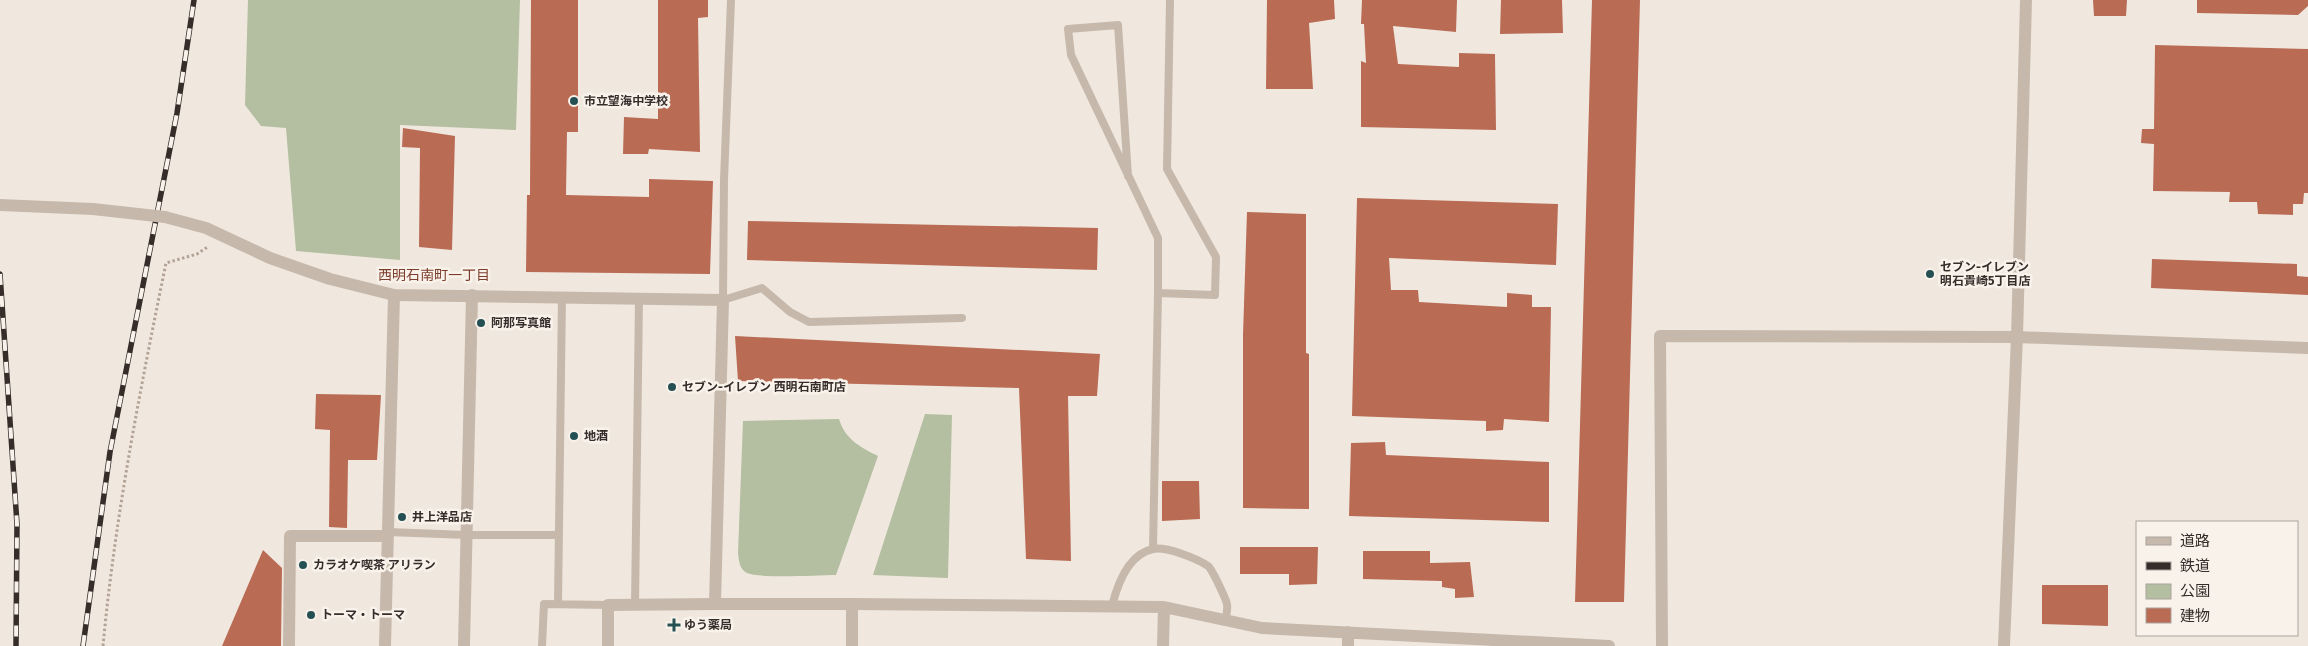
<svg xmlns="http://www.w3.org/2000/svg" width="2308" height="646" viewBox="0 0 2308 646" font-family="'Fira Sans','Noto Sans JP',sans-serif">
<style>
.green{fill:#b4bea0}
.building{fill:#b96b54}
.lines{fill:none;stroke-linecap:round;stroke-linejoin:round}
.path{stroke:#b3a296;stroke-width:3;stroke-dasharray:2.5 2.5;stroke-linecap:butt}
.service{stroke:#c7b8ac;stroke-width:8}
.minor{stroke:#c7b8ac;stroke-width:12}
.tertiary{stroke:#c7b8ac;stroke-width:12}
.rail-casing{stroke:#362d2a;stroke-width:5.5}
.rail{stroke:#f8f2eb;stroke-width:4;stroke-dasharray:11;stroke-linecap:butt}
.tertiary-bridge{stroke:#c7b8ac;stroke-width:12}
.poi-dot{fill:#245053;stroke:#f8f2eb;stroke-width:2}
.labels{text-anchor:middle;stroke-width:5;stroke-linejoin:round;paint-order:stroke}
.poi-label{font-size:12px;font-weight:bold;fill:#362d2a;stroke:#f8f2eb;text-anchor:start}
.neighbourhood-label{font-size:14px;fill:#7c3e2c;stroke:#f8f2eb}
</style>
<rect width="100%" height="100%" fill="#f0e8df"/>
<path class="green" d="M248,0H520L516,130L400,125V260L296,251L286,128L261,126L245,105Z
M925,414L952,415L948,578L873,575Z
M839,419C845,439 860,447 878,456L836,575C817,575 762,579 747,573C739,569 739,560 738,553L743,421Z"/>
<path class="building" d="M531,0H578V132H567L566,195L649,197V179L713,181L710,274L526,272L527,195H530Z
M658,0H708V17L698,18L700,152L649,149L648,154H623L624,117L658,119Z
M1267,0H1334L1335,19L1309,23L1313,89H1266Z
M1362,0H1457L1456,32L1393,26L1398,64L1459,67V53L1495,54L1496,130L1361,127V61L1366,63L1364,24H1361Z
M1501,0H1562L1563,33L1500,34Z
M1592,0H1640L1624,602H1575Z
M2093,0H2127L2126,16H2094Z
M2197,0H2308V6L2298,15L2197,13Z
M2155,45L2308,49V193H2304L2303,204H2293V215L2258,214L2257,202H2229L2230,192L2153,191L2154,144L2141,143L2142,129H2154Z
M403,128L455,136L452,250L419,247L420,148L402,147Z
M1357,198L1558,204L1556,265L1389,258L1391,290H1418L1419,302L1507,307V293L1532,295V307H1551L1549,422L1504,419L1503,430L1486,431V421L1352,416Z
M1247,212L1306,214V353L1309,354V509L1243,508V335Z
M748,221L1098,228L1097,270L747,260Z
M2152,259L2297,264V276L2308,277V295L2151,288Z
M735,336L1100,354L1097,396H1068L1071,561L1026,559L1019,388L738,381Z
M316,394L381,395L377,460H348L347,528L329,527L330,430L315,429Z
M1385,442L1386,455L1549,462V522L1349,516L1351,443Z
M1162,481H1199L1200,519L1162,521Z
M1240,547H1318L1317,584L1289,585V574H1240Z
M263,550L282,568L281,646H222Z
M1363,551H1430V563L1470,562L1474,597L1455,598V589L1442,587V581L1363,579Z
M2042,585H2108V626L2042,624Z"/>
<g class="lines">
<path class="path" d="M103,646C115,517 140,390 166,263L197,254L209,246"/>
<path class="service" d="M731,0L724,180L723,300L762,288L790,312L809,322L962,318
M1128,176L1118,25L1068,29L1071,55L1158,238V293
M388,532L467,535H559
M1153,549L1158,293L1215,295L1216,257L1167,169L1170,0
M558,604L562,296
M635,605L639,298
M1112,606C1117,586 1128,554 1153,549C1166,546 1198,559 1208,566C1212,569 1226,599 1227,604C1228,609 1226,615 1226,620
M542,646L544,604L608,605"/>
<path class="minor" d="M852,604L1164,607L1262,628L1609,646
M289,646L290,536H388
M385,646L394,295
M464,646L472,295
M608,646V605L715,604
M1163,646L1164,607
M1348,646V632
M1662,646L1660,336L2017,337L2308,348"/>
<path class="tertiary" d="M165,217L206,228L270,258L330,279L394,295L723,300L715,604H852V646
M2004,646L2017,337L2026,0"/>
<g class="rail-casing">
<path id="rail" d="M0,274L17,524L16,646
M83,646L110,452L177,113L194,0"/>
</g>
<use href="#rail" class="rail"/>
<path class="tertiary-bridge" d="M0,205L93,209L165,217"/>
</g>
<g class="poi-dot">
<circle cx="574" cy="101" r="5"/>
<circle cx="1930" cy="274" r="5"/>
<circle cx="481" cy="323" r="5"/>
<circle cx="672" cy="387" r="5"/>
<circle cx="574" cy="436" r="5"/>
<circle cx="402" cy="517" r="5"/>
<circle cx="303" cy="565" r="5"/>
<circle cx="311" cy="615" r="5"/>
<path d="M671.5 617.5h5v5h5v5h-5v5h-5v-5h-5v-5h5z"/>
</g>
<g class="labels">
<g class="poi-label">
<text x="584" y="105">市立望海中学校</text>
<text x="1940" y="271">セブン-イレブン<tspan x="1940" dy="14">明石貴崎5丁目店</tspan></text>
<text x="491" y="327">阿那写真館</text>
<text x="682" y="391">セブン-イレブン 西明石南町店</text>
<text x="584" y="440">地酒</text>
<text x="412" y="521">井上洋品店</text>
<text x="313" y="569">カラオケ喫茶 アリラン</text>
<text x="321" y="619">トーマ・トーマ</text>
<text x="684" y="629">ゆう薬局</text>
</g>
<g class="neighbourhood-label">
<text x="434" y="280">西明石南町一丁目</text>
</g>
</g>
<rect x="2136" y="521" width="162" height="115" fill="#f8f2eb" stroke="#aaa39e"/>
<rect x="2146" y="537" width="25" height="8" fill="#c7b8ac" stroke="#aaa39e"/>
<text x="2180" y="546" font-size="15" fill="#362d2a">道路</text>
<rect x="2146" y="562" width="25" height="8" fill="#362d2a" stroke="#aaa39e"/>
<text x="2180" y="571" font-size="15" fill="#362d2a">鉄道</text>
<rect x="2146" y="584" width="25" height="15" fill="#b4bea0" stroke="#aaa39e"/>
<text x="2180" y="596" font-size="15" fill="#362d2a">公園</text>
<rect x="2146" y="608" width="25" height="15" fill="#b96b54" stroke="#aaa39e"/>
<text x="2180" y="621" font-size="15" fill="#362d2a">建物</text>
</svg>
